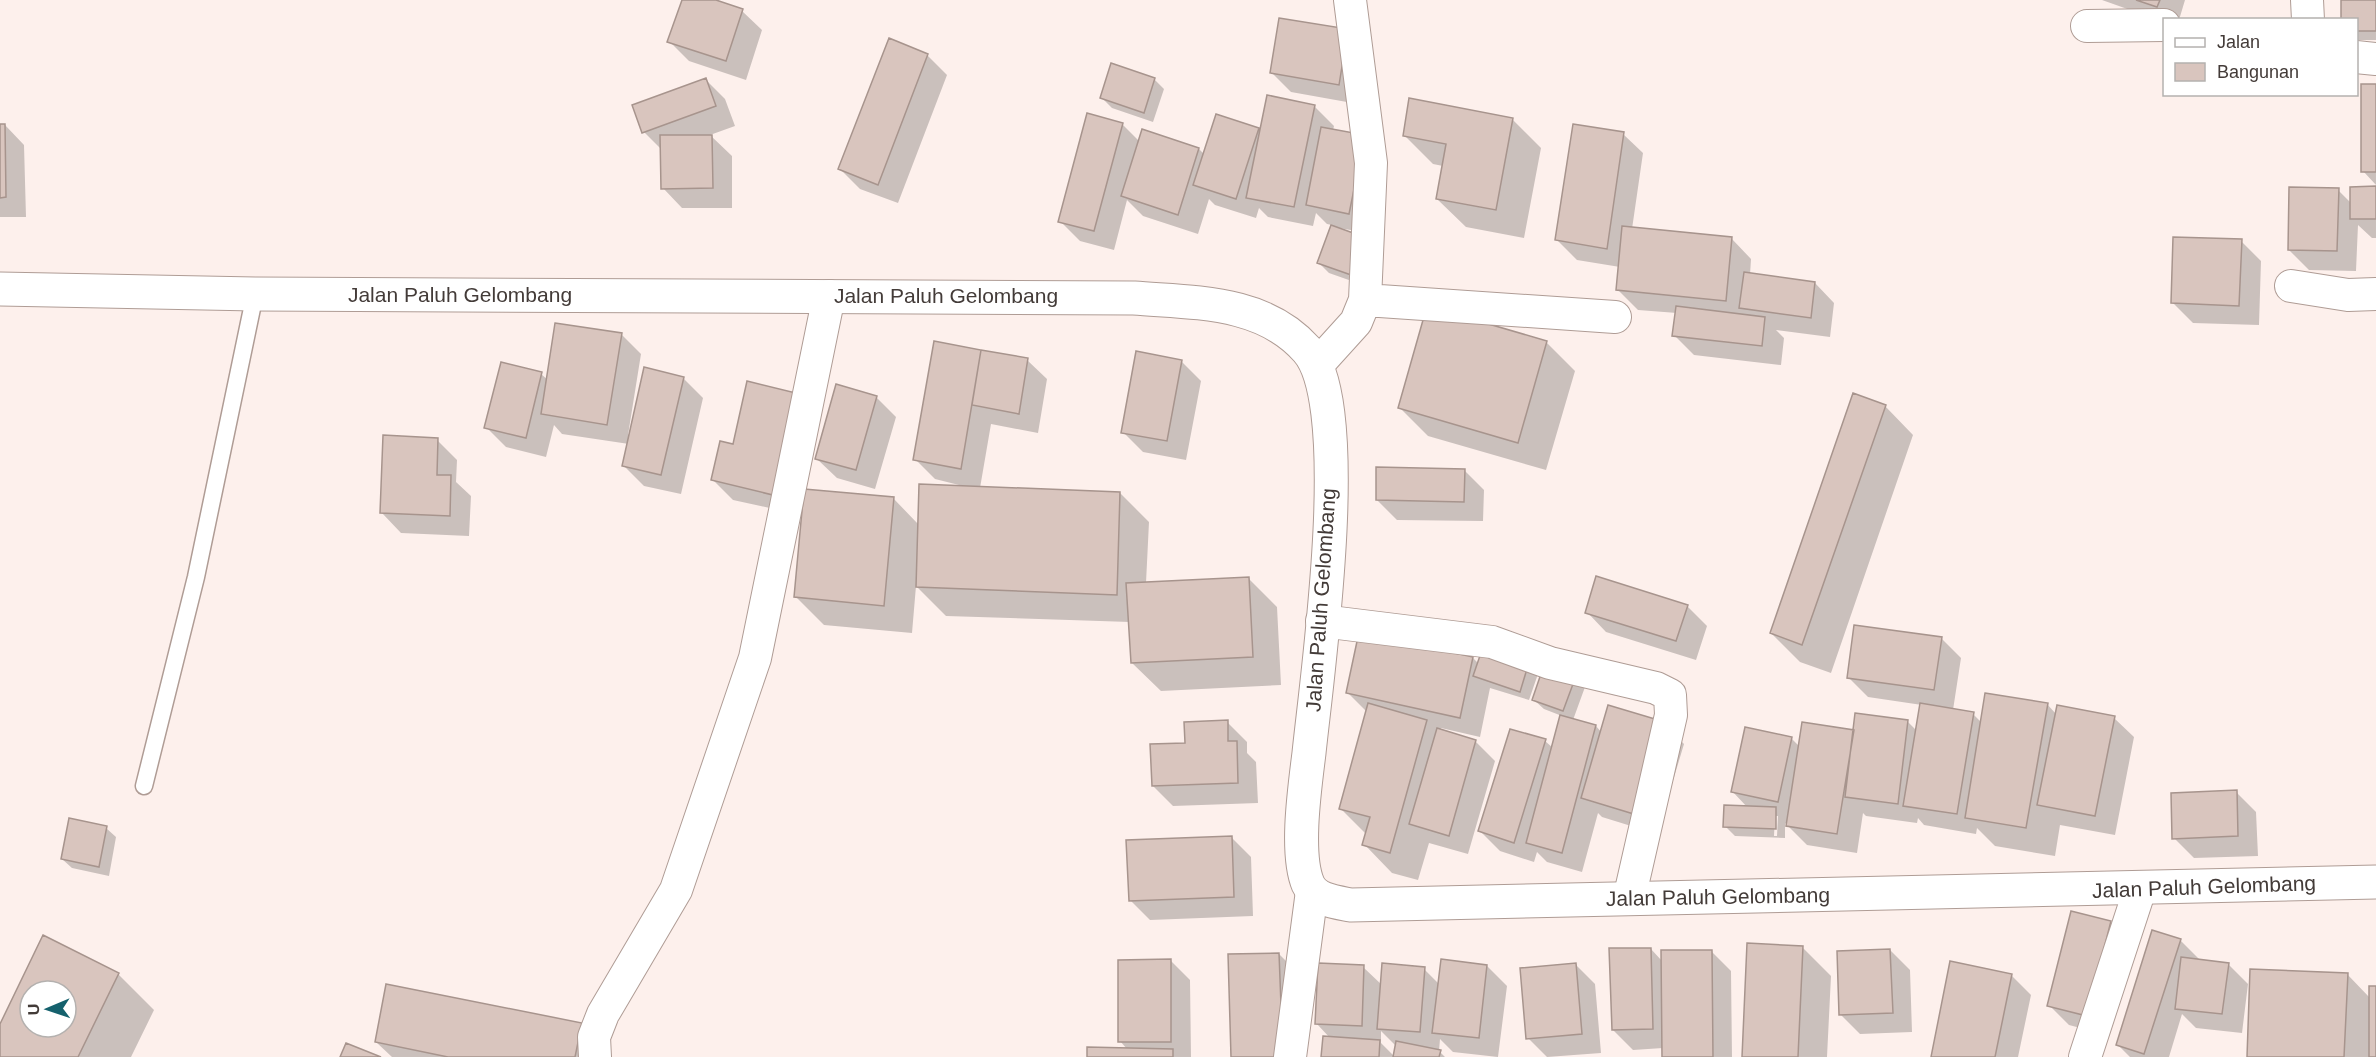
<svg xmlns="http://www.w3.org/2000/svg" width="2376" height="1057" viewBox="0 0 2376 1057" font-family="Helvetica,sans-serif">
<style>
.shadow{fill:#0003;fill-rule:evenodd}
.building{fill:#d9c5be;stroke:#a7948d;stroke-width:1.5;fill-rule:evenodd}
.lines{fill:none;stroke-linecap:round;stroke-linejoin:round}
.lane-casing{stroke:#af9c95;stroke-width:19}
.street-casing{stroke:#af9c95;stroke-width:34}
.secondary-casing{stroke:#af9c95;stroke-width:35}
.lane{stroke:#fff;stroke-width:16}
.street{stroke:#fff;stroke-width:32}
.secondary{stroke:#fff;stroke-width:33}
.labels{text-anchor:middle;stroke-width:4.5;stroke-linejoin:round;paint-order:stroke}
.street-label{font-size:21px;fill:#433b38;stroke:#fff}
</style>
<rect width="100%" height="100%" fill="#fdf0ec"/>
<path class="shadow" d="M683,0H711L742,11L762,30L746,80L689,61L669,41Z
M2102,0H2185L2179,20L2164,22Z
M2376,0V40H2356V20Z
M1348,31L1358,104L1291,92L1271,72Z
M927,55L947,75L898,203L860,189L840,169Z
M705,79L725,99L735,126L710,135L732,156V208H682L663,188L662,150L644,132Z
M1154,79L1164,89L1153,122L1112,108L1102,98Z
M2376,86V185L2363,171Z
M1314,106L1334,126L1333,130L1364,137L1368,233L1333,227L1363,285L1329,273L1319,263L1332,225L1327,224L1316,213L1313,226L1268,217L1259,208L1256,218L1215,205L1209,199L1198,234L1143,216L1127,200L1114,250L1080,241L1060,221L1122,124L1140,142L1199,149L1205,155L1217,116L1261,132Z
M1512,119L1541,148L1524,238L1466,227L1437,199L1443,166L1433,164L1404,135Z
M0,125H5L24,145L26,217H0Z
M1623,134L1643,153L1632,229L1732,239L1751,259L1750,275L1815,283L1834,303L1830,337L1776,330L1784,338L1781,365L1694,355L1674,335L1677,313L1638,310L1618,290L1620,267L1577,260L1557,240Z
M2376,188V238H2372L2358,225L2356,271L2309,270L2289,250L2338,190L2351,203Z
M2241,241L2261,261L2259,325L2193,323L2173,303Z
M621,334L641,354L628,435L683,378L703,398L681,494L644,486L624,466L629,444L562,434L554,425L546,457L506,447L486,427L541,374L548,380Z
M1546,342L1575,371L1546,470L1428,436L1400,408Z
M935,343L1027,360L1047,379L1038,433L991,424L980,488L1120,493L1149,522L1146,583L1248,578L1277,607L1281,685L1161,691L1132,663L1130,622L946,616L916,586L912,633L824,625L796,597L893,498L919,525L967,487L935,479L915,459Z
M1181,361L1201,381L1186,460L1143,452L1123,432Z
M876,397L896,417L875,489L837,478L817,459Z
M1885,406L1913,435L1831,673L1800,662L1771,633Z
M437,440L457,460L456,482L471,496L469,536L401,533L382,513Z
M734,445L797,514L733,500L713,480Z
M1464,470L1484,490L1483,521L1397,520L1377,500Z
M1687,606L1707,626L1696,660L1606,632L1587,612Z
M1941,638L1961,658L1953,710L1973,714L1982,723L2047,704L2056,714L2114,718L2134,737L2115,835L2060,825L2055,856L1995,846L1977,828L1976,834L1924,825L1918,818L1917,823L1866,816L1863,813L1857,853L1807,845L1785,823V838L1735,836L1725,826L1748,808L1732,791L1791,738L1800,747L1907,721L1917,731L1922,705L1868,697L1848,677ZM1775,816H1778L1777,836H1774Z
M1473,658L1479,664L1539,671L1529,700L1490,688L1480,737L1441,728L1440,731L1475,741L1495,761L1468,854L1429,843L1418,880L1392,873L1364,844L1366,834L1341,809L1367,712L1347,692Z
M1545,667L1585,687L1573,720L1596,726L1602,733L1664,724L1684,744L1657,834L1602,817L1598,813L1582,872L1547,862L1537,852L1534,862L1500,851L1480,831L1511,730L1545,741L1553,748L1562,716L1544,709L1534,700Z
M1227,722L1247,742V753L1256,762L1258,803L1173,806L1153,786Z
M2236,792L2256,812L2258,856L2194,858L2174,838Z
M106,828L116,837L109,876L72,868L62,859Z
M1231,837L1251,857L1253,916L1150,920L1130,900Z
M2110,923L2130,943L2107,1035L2069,1025L2049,1005Z
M44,937L118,974L154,1010L131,1057H0V1027ZM30,991H66V1027H30Z
M2180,940L2201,961L2228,964L2248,984L2242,1033L2196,1028L2182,1014L2169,1057H2130L2117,1044Z
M1802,947L1831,976L1827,1057H1744Z
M1651,949L1662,961L1711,951L1731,971L1732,1057H1663V1048L1633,1050L1613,1030Z
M1890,950L1910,970L1912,1032L1860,1034L1840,1014Z
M1279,954L1299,974L1302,1057H1233Z
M1171,961L1190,980L1191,1057H1089L1127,1049L1120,1041Z
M1575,964L1595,984L1601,1053L1547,1057L1528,1038Z
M1487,966L1507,986L1498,1057L1453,1052L1440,1039L1439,1051L1445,1057H1322L1330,1038L1317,1024L1363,967L1382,985L1424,969L1439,984ZM1381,1031L1397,1047L1395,1057L1381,1043Z
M2347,974L2370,998L2376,988V1057H2248Z
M2011,975L2031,995L2018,1057H1933Z
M581,1024L610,1053L609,1057H392L376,1042Z"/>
<path class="building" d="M682,0H716L743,9L726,61L667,42Z
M2136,0H2160L2157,7Z
M2341,0H2376V31H2356V20H2341Z
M1279,18L1348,29L1339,85L1270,73Z
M889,38L928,54L878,185L838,169Z
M1111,63L1155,78L1144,113L1100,98Z
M706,78L716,106L642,133L632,105Z
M2361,84H2376V172H2361Z
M1267,95L1315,105L1294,207L1246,198Z
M1409,98L1513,118L1496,210L1436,199L1446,144L1403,136Z
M1087,113L1123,123L1094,231L1058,222Z
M1216,114L1259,128L1236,199L1193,185Z
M0,124H5L6,197L0,198Z
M1573,124L1624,132L1607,249L1555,240Z
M1321,127L1365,135L1349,214L1306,205Z
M1142,129L1199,148L1178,215L1121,196Z
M660,135H712L713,188L661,189Z
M2376,186V219H2350V187Z
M2289,187L2339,188L2337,251L2288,250Z
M1331,225L1367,238L1354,276L1317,263Z
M1622,226L1732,237L1726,301L1616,290Z
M2173,237L2242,239L2239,306L2171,303Z
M1744,272L1815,282L1811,318L1739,308Z
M1427,306L1547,341L1518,443L1398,408Z
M1676,306L1765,317L1762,346L1672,336Z
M555,323L622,333L607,425L541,414Z
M934,341L981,350L961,469L913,460Z
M981,350L1028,358L1019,414L972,405Z
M1136,351L1182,360L1167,441L1121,433Z
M501,362L542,372L526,438L484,428Z
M644,367L684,377L661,475L622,466Z
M747,381L800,394L777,496L711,480L720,441L733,444Z
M836,384L877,396L856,470L815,459Z
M1853,393L1886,405L1802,645L1770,633Z
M383,435L438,438L437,475H451L450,516L380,513Z
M1376,467L1465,469L1464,502L1376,500Z
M919,484L1120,492L1117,595L916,587Z
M804,489L894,497L884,606L794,597Z
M1596,576L1688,605L1676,641L1585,613Z
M1249,577L1253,657L1131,663L1126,583Z
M1854,625L1942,637L1934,690L1847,678Z
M1359,632L1473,657L1460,718L1346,693Z
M1484,644L1530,659L1520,692L1473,676Z
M1544,665L1576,676L1563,711L1532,700Z
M1985,693L2048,703L2026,828L1965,818Z
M1368,703L1427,720L1390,853L1362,845L1370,817L1339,809Z
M1920,703L1974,712L1957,814L1903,806Z
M1608,705L1665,722L1637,815L1581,798Z
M2057,705L2115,716L2095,816L2037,805Z
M1855,713L1908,720L1898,804L1845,797Z
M1560,715L1596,725L1562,853L1526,843Z
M1228,720V741H1237L1238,783L1152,786L1150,744L1185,743L1184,722Z
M1802,722L1854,730L1837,834L1786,826Z
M1745,727L1792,737L1778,802L1731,792Z
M1437,728L1476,740L1449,836L1409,824Z
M1510,729L1546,739L1514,843L1478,831Z
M2237,790L2238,836L2172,839L2171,793Z
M1724,805L1776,807V829L1723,827Z
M69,818L107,826L99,867L61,859Z
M1232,836L1234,897L1129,901L1126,840Z
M2071,911L2111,921L2087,1016L2047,1006Z
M2152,930L2181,939L2144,1054L2116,1045Z
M43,935L119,973L78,1057H0V1024ZM30,991H66V1027H30Z
M1747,943L1803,946L1798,1057H1742Z
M1609,948H1651L1653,1029L1612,1030Z
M1890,949L1893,1013L1839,1015L1837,951Z
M1661,950H1712L1713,1057H1662Z
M1279,953L1283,1057H1231L1228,954Z
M2181,957L2229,963L2222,1014L2175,1009Z
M1171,959V1042H1118V960Z
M1441,959L1487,965L1479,1038L1432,1033Z
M1950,961L2012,974L1995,1057H1931Z
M1318,963L1364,965L1362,1026L1315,1024Z
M1382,963L1425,967L1420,1032L1377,1029Z
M1576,963L1582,1034L1526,1039L1520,968Z
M2250,969L2348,973L2344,1057H2247Z
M386,984L582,1023L575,1057H448L375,1042Z
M2369,986H2376V1057H2369Z
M1323,1036L1380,1040L1379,1057H1321Z
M1396,1041L1441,1050L1439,1057H1393Z
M346,1043L381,1057H340Z
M1087,1047L1173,1049V1057H1087Z"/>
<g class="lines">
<g class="lane-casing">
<path id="lane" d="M144,786L196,577L255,294"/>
</g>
<g class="street-casing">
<path id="street" d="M2307,0L2308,20
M2087,26L2164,25
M2356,57L2376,59
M2291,286L2348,295L2376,294
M1365,300L1615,317
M1318,364L1356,322L1365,300L1371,163L1350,0
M1322,621L1492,642L1550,663L1656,688L1670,695L1671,715L1629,899
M595,1057L594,1037L603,1014L676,890L755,658L829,296
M1290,1057L1312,891
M2085,1057L2140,889"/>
</g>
<g class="secondary-casing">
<path id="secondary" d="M0,289L255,294L1134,298C1194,303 1263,300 1307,350C1356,405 1317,675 1309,753C1305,786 1295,853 1308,884C1315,900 1335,902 1351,905L2376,882"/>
</g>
<use href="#lane" class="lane"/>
<use href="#street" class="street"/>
<use href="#secondary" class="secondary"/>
</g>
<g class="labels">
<g class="street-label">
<text x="460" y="302">Jalan Paluh Gelombang</text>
<text x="946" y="303">Jalan Paluh Gelombang</text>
<text transform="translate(1321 600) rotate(-86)" y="7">Jalan Paluh Gelombang</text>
<text transform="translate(2204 887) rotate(-2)" y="7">Jalan Paluh Gelombang</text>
<text transform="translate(1718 897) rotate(-1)" y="7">Jalan Paluh Gelombang</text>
</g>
</g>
<rect x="2163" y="18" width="195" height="78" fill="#ffffff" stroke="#b4b1af" stroke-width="1.5"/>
<rect x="2175" y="38" width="30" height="9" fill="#ffffff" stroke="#b4b1af" stroke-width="1.5"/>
<text x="2217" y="48" font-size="18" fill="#433b38">Jalan</text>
<rect x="2175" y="63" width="30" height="18" fill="#d9c5be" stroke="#b4b1af" stroke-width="1.5"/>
<text x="2217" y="78" font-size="18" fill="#433b38">Bangunan</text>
<g transform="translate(48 1009) rotate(268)"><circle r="28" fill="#ffffff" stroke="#b4b1af" stroke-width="1.5"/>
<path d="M0-4.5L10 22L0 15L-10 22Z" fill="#15616d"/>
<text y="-9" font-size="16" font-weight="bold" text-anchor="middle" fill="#433b38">U</text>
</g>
</svg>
